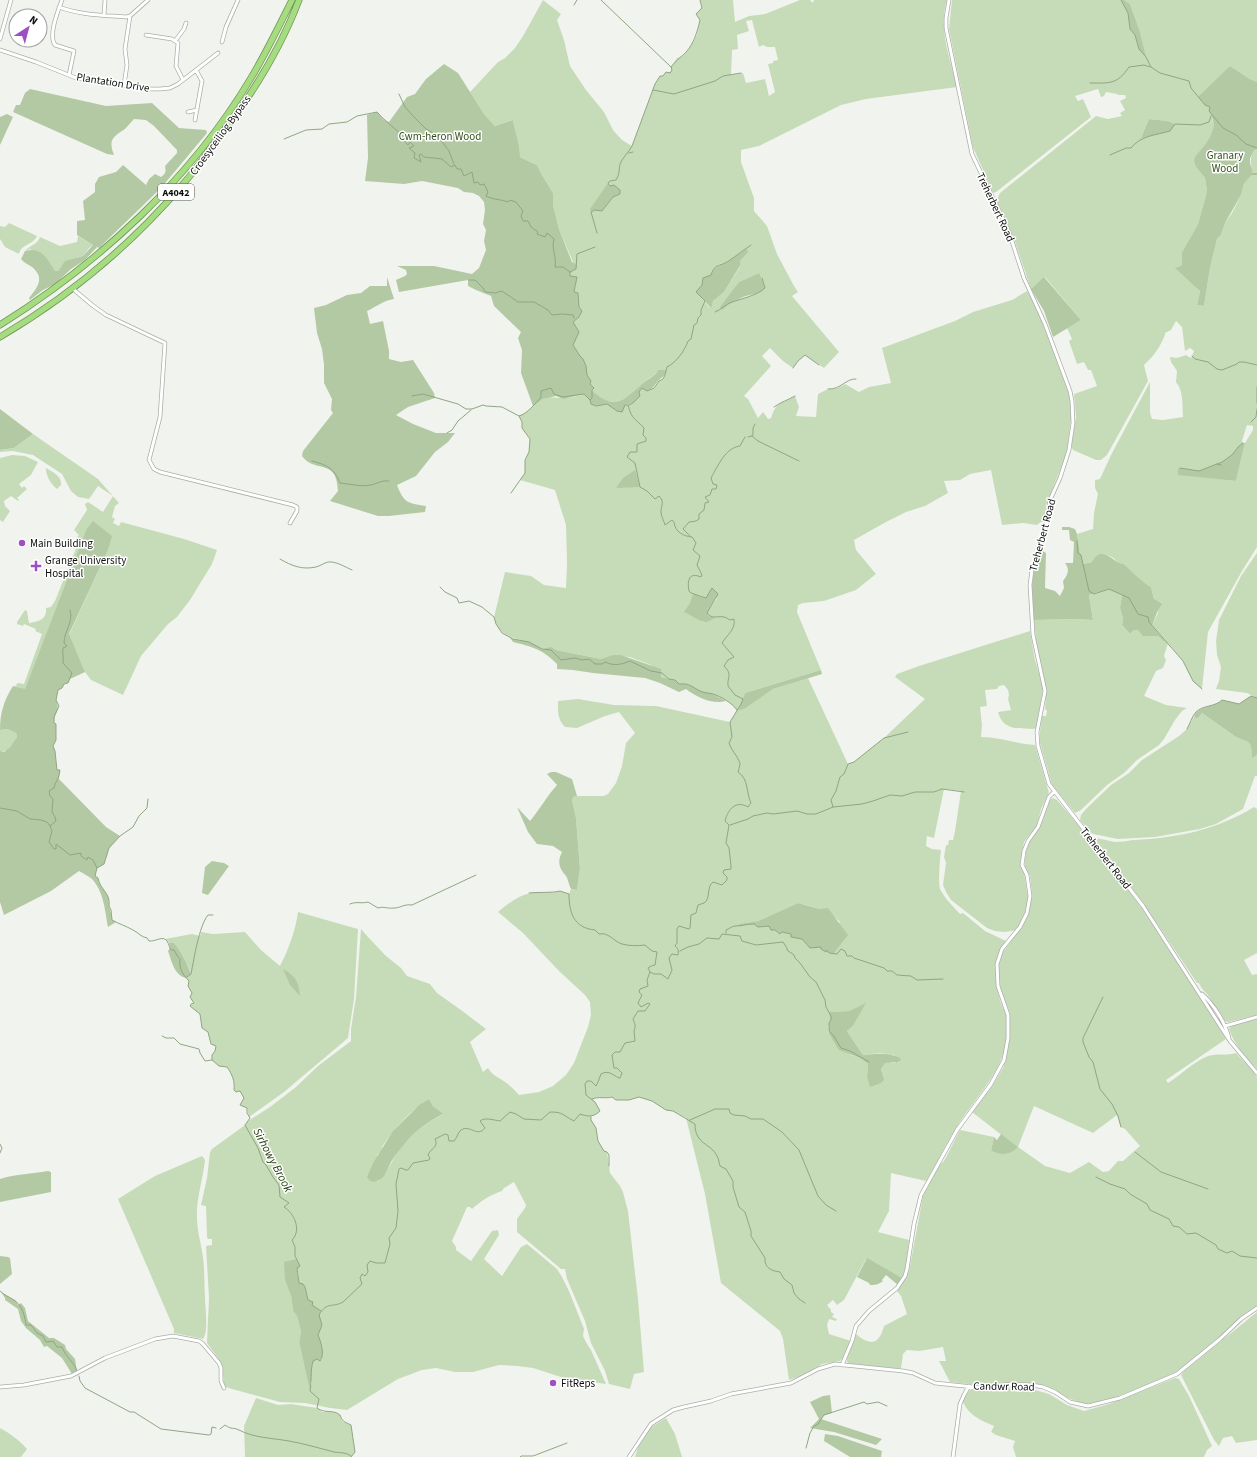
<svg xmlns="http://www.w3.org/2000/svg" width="1257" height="1457" viewBox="0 0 1257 1457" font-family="'Source Sans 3',sans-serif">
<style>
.green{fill:#c6dcb9;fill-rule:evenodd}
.forest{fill:#b3c9a4}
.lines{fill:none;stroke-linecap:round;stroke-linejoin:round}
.stream{stroke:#90a682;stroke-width:1}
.street-casing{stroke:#abafa9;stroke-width:4.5}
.highway-casing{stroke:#709457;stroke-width:7}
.street{stroke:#fff;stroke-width:3}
.highway{stroke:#a5dc7f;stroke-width:5.5}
.poi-dot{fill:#9e50c2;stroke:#fff;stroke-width:1.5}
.labels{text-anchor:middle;stroke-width:3;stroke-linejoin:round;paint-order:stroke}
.shield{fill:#fff;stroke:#565655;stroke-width:1}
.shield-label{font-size:10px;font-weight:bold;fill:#0d0e0c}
.street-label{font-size:11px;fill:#0d0e0c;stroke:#fff}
.park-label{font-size:11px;fill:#33501b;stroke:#fff}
.poi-label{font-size:11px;fill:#0d0e0c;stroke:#fff;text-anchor:start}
.water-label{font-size:12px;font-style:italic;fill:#1e3a03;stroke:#fff}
</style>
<rect width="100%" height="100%" fill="#f1f4ee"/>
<path class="green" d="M543,0L561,14L557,20L564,40L570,66L586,90L604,112L613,130L622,140L632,146L655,84L660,76H663L666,72H670L672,70L671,67L677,58L683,56L688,50L694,41L697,34L700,20L696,14L702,7L700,0H733L735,22L749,16L765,14L800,0H810L813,3L814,0H947C938,28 950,59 957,87L866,99L841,105L759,146L741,150V162L754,198V211L767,226L777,254L794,286L798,292L792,296L839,352L824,368L805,355L798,361L793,368L783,361L770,348L762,356L771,366L744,396L748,399L758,418L763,412L768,419L771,418C777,400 781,405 795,396L799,407L796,416L816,417L818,394L828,389C833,390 841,387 845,384L859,392L869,387L891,383L882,348L955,321L973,312L1012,300L1027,291L1039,313L1068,391L1071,405V419L1067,450L1063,463L1046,505L1045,522H1041L1037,525L1023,523L1002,525L991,470L970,474L960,480L944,481L948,493L925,506L906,512L886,522L854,540L856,550L876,574L856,590L824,601L803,603L798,605L797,612L821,670L745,693L738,710L773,689L808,678L848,764L854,762L884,738L925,699L895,677L897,674L919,666L1030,631L1035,660L1043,687L1042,695L1036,728L1033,729C1018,728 1003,731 998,712L1011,710L1008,699L1009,695L1008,690L1004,685L999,686L997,689L985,690L987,706L980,707L982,725L981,737C1000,737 1017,744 1035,745L1049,793L1041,809L1037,825L1024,842L1020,864L1024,872L1028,898L1025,913L1017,930L1005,932L995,931L987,928L951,900L946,892L943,885L946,863L944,857L946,845H948L949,840H953L955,831L961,791L944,789L934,838L927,836L926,846L932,849L941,850C940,858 938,882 940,889C945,899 953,906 960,914L963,913L985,931L1006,941C994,961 993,978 1000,1000C1001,1005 1004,1009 1006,1014C1009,1023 1007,1038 1005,1047C999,1076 971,1103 956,1128C945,1145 937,1164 926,1181L891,1173L889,1211L878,1232L909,1240L907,1261L905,1272L902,1278L866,1259L844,1300L837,1305L833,1300L827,1305L831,1310V1312L834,1314L832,1317L837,1319L836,1321L829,1319L827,1325L829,1334L851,1341L845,1356L840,1361L822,1364L813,1370L801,1376L789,1380L783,1339L780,1331L721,1283L705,1194L686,1118L673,1111L666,1110L652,1101L639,1097L629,1100H616L612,1097C605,1099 598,1096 593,1099L600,1111L597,1114L591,1116V1120L596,1128L598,1141L604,1151L607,1152L610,1173L620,1186L623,1192L628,1211L638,1299L644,1372L634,1374L630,1389L609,1384L605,1371L591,1343L585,1321L567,1279L565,1269H561L517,1232V1219L525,1208L526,1205L514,1182L504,1188L502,1191C490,1195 481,1201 472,1209L470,1207H467L452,1241L456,1247V1250L471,1261L492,1231L498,1230L499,1235L484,1259L502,1276L521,1247L527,1244L557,1269L562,1277L569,1291L584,1329L583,1336L587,1344L591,1350L606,1384L564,1378L533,1368L517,1366L499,1365L473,1372H455L436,1368L422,1370L398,1379L347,1410L330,1408L305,1403L280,1402L232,1389L226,1387L224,1383L222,1366L218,1358L207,1343L209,1298L206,1246L212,1245V1239H208L207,1237L206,1206L201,1205L207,1178L210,1152L212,1149L245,1125L248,1121L270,1107L296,1087L318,1066L351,1041V1029L356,997L361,929L368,937L386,956L401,968L407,976L430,984L437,993L461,1010L486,1029L470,1042L483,1072L488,1068C493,1077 503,1079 510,1086C514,1089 516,1092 519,1095L539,1092L553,1086L566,1075L574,1063L588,1027L591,1015L590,1002L585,995L559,971L523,933L498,912C506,905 519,895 531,893C540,891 551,894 560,891L569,894L571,889L577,890L580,869L576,818L572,800L574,796H604L608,794L616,783L622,766L626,743L635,733L619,712L605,716L577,728L565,727C557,719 558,711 558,701L578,699L614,705L656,706L730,722L737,710C729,699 715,696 702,692C692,688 693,683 679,684L675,680L661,677L651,665L630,657L612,655L601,659L556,650C548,645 548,650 541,648C537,647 534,644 530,643C513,637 499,638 494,617L505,572L531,576L544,585L566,588L567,563L566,525L555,490L520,480L525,473V460L529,452L530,439L522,428V422L519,416C528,413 534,404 543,399C550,395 558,399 565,398C571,398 578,396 584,394L590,400L591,404L596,406L607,404L617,411L625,405L633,403L640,396L639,392L642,388H654L659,381L663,379L666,371L658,370C654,377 650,377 644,382C640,386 637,390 633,393C621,403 607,406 596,394C592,390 590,387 591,381L587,375L586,366L583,359L580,356L573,345V322L579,317L581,309L579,307L578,293L574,292L576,285L570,276V272L576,269L559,229L553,205V193L542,175L537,165L530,162L520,157C520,143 515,133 513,120L495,126L484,114L470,92L498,62L505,58L515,48L523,36ZM752,20L759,47L763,45L767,47H775L778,60L773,61V63L768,64L775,92L769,96L765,79L746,83L743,73L731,75L732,50L738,49L737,35L749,31L746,21ZM609,183L610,186L620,194L613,197L603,210H595ZM747,252L740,261V267L724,292L713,301L710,308L696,292L711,275L713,269L719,264L729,262L738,254ZM759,273L755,294L731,302L722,309L739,282ZM710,593L717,598L707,613L709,616L714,618L703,622L693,615L685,612L690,603L699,595L706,598ZM798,903C814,907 829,910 840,922L810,948L802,939L791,936V934L782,932L780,934L769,926L758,927L754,924H748L740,927V924L758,921ZM865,1004L853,1026L847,1031L863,1055L880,1053L894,1055L899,1063L890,1062H885L881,1069L883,1078L881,1083L876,1084L867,1077L868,1064L860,1058L851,1055L837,1046L829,1034L828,1027L831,1020L830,1012L849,1011ZM429,1099L433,1106L442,1115C424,1124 408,1136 397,1153C390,1163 388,1174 377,1182V1155L382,1150V1147C394,1129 410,1110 429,1099ZM297,1259L299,1283L305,1287L308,1300L319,1315L322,1325L318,1335L321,1346L322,1360L317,1359L313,1361L310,1376L312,1383L310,1390L299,1342L301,1332L297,1316L293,1311L291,1295Z
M952,0H1121L1128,13L1130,29L1135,35L1139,49V29L1130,4L1124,0H1257V82L1250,79L1230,66L1207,105L1210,107L1213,123V135L1200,151L1196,167L1205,178L1207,191L1198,224L1182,252V262L1181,266L1200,291L1197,305L1204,306L1210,268L1217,239L1221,235L1225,223L1232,213L1241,195L1244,184L1248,179L1252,169C1250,161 1250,154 1257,149V547L1242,571L1208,632L1202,689L1193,681L1183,661L1168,643L1164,656L1166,660L1163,668L1156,671L1144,696L1166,705L1187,708L1182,711L1175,720L1164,739L1159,745L1137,760L1124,773L1107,785L1081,810L1075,813L1052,785L1040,743V732L1042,716H1046L1047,711L1045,709L1046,694L1045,682L1037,650L1034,620L1076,619L1093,620L1089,595L1109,589L1122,595L1120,608L1123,618L1122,625L1130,634L1134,630H1138L1149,636H1158L1163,641L1165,640L1152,626L1158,613L1151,587L1142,581L1124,564L1119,563L1112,557L1104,554L1092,562L1082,564L1081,556L1080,554L1077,534L1093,529L1094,513L1098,494L1095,488V480L1100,479L1112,453L1150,382V413L1152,419L1163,420L1183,417C1182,406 1184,391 1176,382L1177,371L1171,362L1170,357L1177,358L1186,355L1191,358L1194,351L1190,348L1185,351L1182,327L1176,321L1171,330L1165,333V335C1160,347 1154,356 1144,365L1148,381L1107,455L1101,460H1096L1073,450L1071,446L1076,417L1074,394L1097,386L1091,370H1088L1084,362L1077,364L1069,341L1072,339L1067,328L1081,320L1045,277L1031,289L1013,236L996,201L1000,193L1096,116L1108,119L1122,116L1120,113L1125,110L1120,101L1126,98L1125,95H1118L1117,94L1106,92L1104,96L1101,97L1098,89L1075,96L1078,101L1083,99L1091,117L996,192L993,193L973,147L949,29ZM1149,119L1168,121L1175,124L1156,135L1142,139ZM1247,425L1253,426V430L1245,443L1236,481L1178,474L1180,468L1199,471L1222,462L1232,455L1238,447L1243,443L1242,441Z
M9,223L37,236C33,245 21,244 19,254L5,247L0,239V226L5,227Z
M78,236L93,245L89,248L83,256C72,259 64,261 58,271H55L30,249L25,251C30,245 37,245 40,237L60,246L77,242Z
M33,434L98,479L119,503L115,506L112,517L115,519L113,523L119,526L121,522L184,539L217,550L212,564L190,600L177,617L168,624L141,656L123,695L91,680L85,672L69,635L108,550L111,536L86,530L25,690L15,686L18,683L24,684L42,634L35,631L36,629L24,624L23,626L17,624V622L25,610L27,611L29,623C39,621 47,620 46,608L51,607L55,601L79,541L76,538L79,535L74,530L87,510L85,504L88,502L103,512L113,496L98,486L89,499L78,497L71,491L62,474L33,455L13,451L0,452V450L14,448Z
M12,455L25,456L38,462L31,475L19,484L22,488L24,486L27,489L17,498L19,500L18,501L11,496L4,501L5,506L10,511L3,522L0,520V458Z
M46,468C53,472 62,476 61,485L57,489C50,483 46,476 46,468Z
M1257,553V698L1247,693L1216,689L1219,681L1221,667L1217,655L1216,641L1219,620L1241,576Z
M1202,713L1236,737L1248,742L1251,746L1252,757L1257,755V776H1255L1243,809L1216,824L1200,829L1155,837L1118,839L1093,834L1090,832L1080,820L1081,815L1086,809L1111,785L1129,773L1142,760L1179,736L1187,729L1194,716L1197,719Z
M7,729L16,733L17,737C13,743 9,751 1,752L0,751V730Z
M1053,798L1057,800L1086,834L1139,904L1209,1011L1226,1039L1166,1080L1168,1083C1181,1075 1193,1062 1208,1056C1217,1053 1228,1056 1236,1053L1253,1071L1257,1077V1306L1239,1320L1220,1337L1175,1373L1164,1379L1105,1401L1084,1404L1068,1398L1052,1389L1042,1385L1024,1383L1011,1382L987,1386L950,1382L939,1361H946L943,1347L919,1351L907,1350L903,1354L901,1368L898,1369L850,1364L847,1362V1358L856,1334C870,1346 879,1345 884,1326L907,1314L901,1296L897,1291L909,1271L923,1196L935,1172L940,1165L944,1161L960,1130L994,1137L991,1151C1001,1156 1008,1151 1017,1147L972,1112L993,1085L1003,1068L1008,1050L1010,1013L1001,991L998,970L1000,958L1003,952L1020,930L1029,908L1032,894L1030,876L1025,867V859L1027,846L1041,824L1050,800ZM1034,1106L1093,1133L1117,1115L1121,1127L1125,1129L1140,1146L1123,1161H1118L1109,1171L1103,1172L1089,1162L1070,1173L1045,1166L1018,1147Z
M1254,807L1257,809V953L1244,960L1252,975L1257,974V1015L1228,1022L1224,1021V1019C1217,1013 1214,1004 1209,997C1206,992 1201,989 1199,983H1197L1146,907L1095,839L1096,838C1102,839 1109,841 1115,842C1121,842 1127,841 1133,840C1177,838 1216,830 1254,807Z
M298,912L358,929L354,999L348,1038L284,1092L249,1117L247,1108L240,1105L244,1098L240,1091L236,1092L234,1090C235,1081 232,1074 227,1067L219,1066L212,1060V1055L215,1051L216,1046L211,1044L208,1032L202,1028L200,1014L190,1006L194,1003L190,997L192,993L188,986L189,981L186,978L191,973C186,962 182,952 174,943L169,942L165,939L192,934L200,936L201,932L213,934L245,932L261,950L280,966C288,951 296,929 298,912Z
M1257,1019V1069C1246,1057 1234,1045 1229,1029L1232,1025Z
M202,1156L205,1160C203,1180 196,1199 197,1218C197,1229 200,1240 202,1251C205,1266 204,1282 205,1297C205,1308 209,1331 203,1339L174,1333V1329L118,1199L155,1176Z
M1257,1312V1440L1236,1443L1232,1436L1223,1438L1219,1446L1214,1440L1181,1375L1183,1372Z
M1175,1378L1179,1379L1189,1396L1212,1446L1207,1450L1204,1457H1016L1013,1447L1015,1441L996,1435L991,1432L994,1426C982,1421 968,1415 963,1402L967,1393L971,1389L982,1390L1019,1387L1028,1388L1049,1394L1067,1405L1084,1411L1109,1404Z
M256,1398L278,1405L291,1404L317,1408L322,1412H335L340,1415L342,1421L351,1425L355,1452L351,1457H245L244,1426Z
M666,1418L675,1434L682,1457H635L639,1444L650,1428Z
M0,1428C11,1434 19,1440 27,1449L21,1457H0Z"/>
<path class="forest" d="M1121,0H1124L1130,4L1139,29L1146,57L1139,49L1135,35L1130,29L1128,13Z
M444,64L458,73L484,114L495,126L513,120C515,132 520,143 520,157L530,162L537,165L542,175L553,193V205L559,229L572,262L577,265L576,269L570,272V276L577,277L574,292L578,293L579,307L582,311L579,317L573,322L579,332L573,345L580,356L583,359L586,366L587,375L591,381L590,384L594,388L592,390C613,411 624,401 642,384C648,378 654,378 658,370H666C665,377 662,377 658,381C654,386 653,388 647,391L642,388L639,392L640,396L633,403L625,405L622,412L617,411L607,404L596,406L591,404L590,400L584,394L563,399L556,396L543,399L533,406L521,373L522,350L518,338L521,332L494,306L491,296L476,290L468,286V280L399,292L396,280L405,276L407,274L406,270L397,266H434L472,274L479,268L486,250L484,241L486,230L483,224L485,210L484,202L479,196L473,193L464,192L458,188L422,181L404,184L365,181L368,158L367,115L377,112L384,120L389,122L407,97L415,94L426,79Z
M1230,66L1250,79L1257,82V149L1254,151L1250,158V163L1252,169V174L1244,184L1241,195L1225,223L1221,235L1217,239L1210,268L1204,306L1197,305L1200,291L1175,268L1181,266L1182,262V252L1198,224L1207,191L1205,178L1196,167L1194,161L1195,157C1206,143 1221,130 1209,111L1210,107L1205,105L1198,97Z
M30,89L106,106L152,103L179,128L206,130L207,133L161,188L99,248L97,247L85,260L71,269L55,284L43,290L30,300L29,298C38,287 45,278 32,267C28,264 24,263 21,259L25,251C42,246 47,259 55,271H58L65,261L83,256L93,245L77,235V221L85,220L83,201L95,192V184L99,177L116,172L123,165L146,185L149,179L155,174L161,177C166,174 166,171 165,166L177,153V150L154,126L146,120L134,119C131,122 128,126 125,129C113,137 108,139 114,155L107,154L13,112L16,105H20L25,93Z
M7,114L13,117L0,145V117Z
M1149,119L1168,121L1175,124L1170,131L1141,139Z
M608,183L610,186L614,185L620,190V194L613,197L602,211L595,210L591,212L590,209Z
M747,249L748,252L740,261V266L724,292L713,301L711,308L696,292L702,285L703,278L711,275C715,262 721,267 730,260C736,256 741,252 747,249Z
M759,273L765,288C759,295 749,294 741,298C734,301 728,304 722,310L720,307L739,282Z
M387,277L394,299C384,300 376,307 367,311L370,324L383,321L389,351V359L401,362L413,360L434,393L435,398L408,407L396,415L413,424L436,433H455L448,442L435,452L416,476L397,485C404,503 407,503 426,506L425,512L389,516H378L330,501L338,491C337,457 315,474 302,456L303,451L333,413L331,410L332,399L324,383V365L322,349L317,333L314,308L326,305L347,295L361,293L370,286H387Z
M1044,277L1081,320L1053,337L1044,311L1031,289Z
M0,409L33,434L14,448L0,450Z
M1243,443H1245L1236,481L1178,475V469L1180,468L1199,471L1222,462L1232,455L1238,447Z
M635,470L640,487L616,488L623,478Z
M93,521L112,536L108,550L69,634L85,672L70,679L68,683L64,684L62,688L58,690L56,700C61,711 54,712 54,723L56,724V740L53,746L55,751L57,770H60L59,779L106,827L120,836L109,848L104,864L97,868L95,876L98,878C99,886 104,888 107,895C110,899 108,903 109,907C111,911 111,915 112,920L116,922L108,927C105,911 104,892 92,879C88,876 83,873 79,871L51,891L4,915L0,902V751L4,752L10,747L17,737L16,733L7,729L0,730C0,713 4,700 13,686L25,689L86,530Z
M1062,527H1069L1075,529L1077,534L1080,554L1081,555L1083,564L1092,562C1094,558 1096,555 1101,554C1108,553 1114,561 1120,563C1124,565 1122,562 1125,565C1134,573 1141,581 1151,587L1154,599L1162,604L1158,610L1152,626L1165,641H1163L1158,636H1143L1138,630H1134L1130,634L1122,625L1123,618L1120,608L1122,595L1109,589L1089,595L1093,620L1076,619L1034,620C1032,592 1029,577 1041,550L1046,553L1045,588L1055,591L1060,596L1064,588L1063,581C1068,574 1070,570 1065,563H1073L1074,542L1070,540L1069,530H1062Z
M712,588L718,594L707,613L709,616L715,618C712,619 709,622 706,622C702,623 689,614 684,612L690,603L693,594L706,598Z
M509,636L513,639L529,642L542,649L551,647L556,650L601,659L612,655H621L661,669V677L675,680L679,684H686L693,686L700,691L712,694L726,701C713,705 696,697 686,689L679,692L660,683L645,678L593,673L573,670L557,669V664C542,649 533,647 513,642Z
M821,670L822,674L773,689L744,709L738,710L745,693Z
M1251,696L1257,698V755L1252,758L1251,746L1248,742L1236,737L1202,713L1197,719L1194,716C1200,705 1214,708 1222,700L1239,704Z
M551,772H556L572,779L577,796H574L572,800L576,818L580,869L577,890L571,889C569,885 568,879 566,876C559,868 557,862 562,852L553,846L537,844L528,832L517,807L530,821C540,809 547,796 557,785L547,774Z
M212,861L224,863L229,866L208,895L202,893L205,867Z
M798,903L820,909L828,908L848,935L834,953H829L827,950L826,952L821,949V947L810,948L802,939L791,937V934L782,932L780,934L775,930H771L769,926L758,927L754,924H748L740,927L739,924L758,921Z
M169,942L174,943C182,952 186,962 191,974L186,978C174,975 172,962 168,951L170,948Z
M283,969C295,976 299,981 300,996L290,985Z
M866,1003L853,1026L847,1031L863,1055C876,1054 888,1052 900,1058L901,1060L897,1063L894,1062L885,1063L881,1069L884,1080L881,1083L870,1087L867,1077L868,1064L860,1058L839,1050L829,1034V1023L831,1020L829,1012L849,1011Z
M429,1099L433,1106L443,1114C428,1122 416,1130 406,1142C401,1148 395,1155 391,1162C388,1168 385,1179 377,1181C373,1183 369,1181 367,1177L373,1163L393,1131L419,1105Z
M1001,1134L1018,1147C1010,1155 1002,1156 991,1151L994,1137L997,1140Z
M48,1171L51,1172V1192L0,1202V1179C16,1174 32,1174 48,1171Z
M0,1256L8,1257L10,1258L12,1274L0,1284Z
M867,1258L902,1278L898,1285L886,1275L882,1280L883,1281C878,1285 875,1285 870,1285L869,1283L857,1277Z
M297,1259L300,1266L297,1269L299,1283L303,1284L305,1287L308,1300L313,1302L312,1305L321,1311C318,1317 321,1319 322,1325L318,1335C321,1342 325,1355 320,1361L317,1359L313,1362C310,1372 312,1381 310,1391L299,1342L301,1332L297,1316L293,1311L291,1295L285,1280L284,1262Z
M1,1292L16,1301L18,1305L21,1303L25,1308L28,1321L49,1338H54L65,1345L66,1349L75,1359L77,1371L72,1374L62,1358L47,1346L44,1347L40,1340L26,1328L21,1321L18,1309L5,1300V1298Z
M830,1395L832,1413L824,1415L821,1419L882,1439L876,1445L834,1432L810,1428L819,1419L810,1402L823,1396Z
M825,1434L838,1436L882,1451L881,1457H850L824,1441Z"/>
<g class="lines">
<path class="stream" d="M601,0L671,67
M1121,0L1128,13L1130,29L1135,35L1139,49L1146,57L1151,67L1160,73L1189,81L1191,88L1205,105L1210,107L1209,111L1223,128L1236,135L1246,144L1257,148
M574,5L577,0
M1090,83C1109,83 1117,85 1129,67L1144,65L1150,67
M653,90L674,94L715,81L723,76L741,73
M399,94L405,107L414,117L426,129L437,135L449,151L454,164
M284,139L306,130L322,129L329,124L347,122L357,116L377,112C384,120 393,127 401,134V137L408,145L410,142L414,146L409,148L415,153L414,158L421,162L419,155L421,154L424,157L442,159L451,167L455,165L457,169H461L464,176L472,172L474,183L478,182L480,185L484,184L488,192L486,196C494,200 500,199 508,202L510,200L516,202L523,211L521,216L523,221H528L531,227L538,232L537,234L545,237L547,233L554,239C551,249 557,257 555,267H563L570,272
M629,153L633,152
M1110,155L1126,148H1131C1140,136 1156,135 1170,131L1175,124L1200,125L1209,122L1211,116
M1252,174H1257
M597,233L591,212L595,210L602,211L613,197L620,194V190L614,185L610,186L608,183L610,181L616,180C621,172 618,167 621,162C624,156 629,152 632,146L655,84L660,76H663L666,72L670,73L672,70L671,67C675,62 678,59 682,56C693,47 697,33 700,20L696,14L702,8L700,0
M469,280H475L483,288L485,292L495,293L502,291L518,302H534L548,310L552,315L562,314L573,315L574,318
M715,312C721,310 726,304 732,302C741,299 758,295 765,288L762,278
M1192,356L1195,359L1208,362L1217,369L1222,370L1237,364L1239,362H1244L1257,365
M793,368L798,361L805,355L819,365
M1257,387V403
M828,389C841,390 846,378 856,379
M412,396L423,394L458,404L466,409H472L483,405L486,406L502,407L519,416C527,414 536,403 541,397V391L551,388L554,394L563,397L584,394L590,400
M629,405L633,403L640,396L639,392L642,388L647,391L654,388L659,381L663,379L665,375L667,367C677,362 685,350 688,341L691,339L694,325L697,323L698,318L701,315V310L705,301L696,292L702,285L703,278L711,275C715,262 721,267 730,260C737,255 744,250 751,245
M774,407C781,402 788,400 795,396
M1251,422L1256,417L1257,409
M447,433L452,430L458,421L471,410
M752,436L758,441L799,461
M748,437L752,436L753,434V428L755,424
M312,461C327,465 334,468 340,483C350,484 361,487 370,485C378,484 380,480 389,481
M1217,464L1221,465
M1180,468L1199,471L1222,462L1232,455L1238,447L1243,443
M511,493L525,473V460L529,452L530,439L522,428V422L519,416
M690,536L683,529L689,522L696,521L699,519V514L704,510L705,503L709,502L705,497L710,495L712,489H716L717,485L713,484L711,478C718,466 725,448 740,446L745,437
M1077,541L1078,553L1081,555L1089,591L1094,594L1109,589L1129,598L1138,614L1148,617L1149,622L1183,661L1193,681L1202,689
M280,559C292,566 302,570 316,567C320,566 324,563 328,562C336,561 345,567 352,570
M440,587L445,592L457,598L459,603L469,601L482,607L494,617L496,624L502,633L513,639L529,642L542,649L551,650L561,660L575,658L582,660L589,659L595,664H602L605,662C614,666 620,665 630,661L651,671L662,673L669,679L675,680L679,684C691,683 691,687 700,691C704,693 709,693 713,694C722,697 732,703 737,710
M70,610C74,622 64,631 64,643L67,646L63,648C62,653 64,657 63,663L72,673L68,683L64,684L62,688L58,690L56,700L59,706L54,717V723L56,724V740L53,746L55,751L57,770H60C59,779 56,780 54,788L49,791L50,796L53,799L52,812L55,817L56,821L50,826L52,831L49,842L54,849H56V844L70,855L81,853V856L87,860L88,857L93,860L97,868L95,876L98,878C100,890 111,893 109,906L111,910L112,920C119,924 126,926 133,930C139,933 141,937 147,938L149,941C155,942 163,935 167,941C169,944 169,947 171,950H174L178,957L180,959C179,968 182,974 189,981L188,986L192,993L190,997L194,1003L191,1004L190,1006L200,1014L202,1028L208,1032L211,1044L216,1046L215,1051L212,1055V1060L219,1066L227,1067C232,1074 235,1081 234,1090L236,1092L240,1091L244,1098L240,1105L247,1108V1113L250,1118L245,1125L258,1148L263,1162L266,1165L273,1177L279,1185L280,1197L289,1203L284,1207C294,1213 302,1230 292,1240L295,1247V1256L300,1266L297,1268L299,1283L303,1284L305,1287L308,1300L313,1302L312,1305L321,1311
M1187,729C1190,724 1192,716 1196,712C1203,705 1215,707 1222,700L1239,704L1251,696L1257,698
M833,807L831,800L836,791L840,777L844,774L848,764L854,762L884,738L908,732
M0,808L17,811L30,819L41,820L47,822L50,826
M730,825L748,819L753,816L767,813L773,814L797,811L807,814H816L833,807L862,804L873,801L890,795L902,796L915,792H934L942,789L964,792
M97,868L104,864L109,848L120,836L133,827L139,816L147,808L148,799
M529,893C537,892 553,893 560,891L569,894C569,913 574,928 595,930L599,934C609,932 613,941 622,944C629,946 638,946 645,945L652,951L657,952L655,965L651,966L648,968L650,972
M350,904C357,901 361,904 368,902L378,908C384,906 387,909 394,908C401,908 403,904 412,905L476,875
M726,933V930C729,929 732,926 735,926C741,926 747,924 754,924L758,927L769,926L771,930H775L780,934L782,932L791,934V937L802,939L810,948L821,947V949L826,952L827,950L829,953L837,954L841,949L845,951L847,956H852L854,958L884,968L887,971H892L897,975L911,976L917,980L943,979
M680,951L688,947L699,944L707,938L719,939L722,934L740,936L742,941L756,945L783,942L787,948V950L794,955L795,958L800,963L810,977L816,982L825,1000L826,1007L831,1016V1020L829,1023V1031L833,1035L841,1048L850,1051L869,1062
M187,977L191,974C194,959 199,926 208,915H213
M1103,997L1083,1038V1042L1089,1057L1093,1062L1100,1089L1112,1104L1118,1116L1121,1127
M162,1036L166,1038H174L180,1044L199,1049L200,1053L205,1061L212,1060
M592,1099C599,1096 605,1099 612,1097L616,1100H629L639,1097L652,1101L666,1110L673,1111L695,1124C695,1145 711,1143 717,1156C719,1159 719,1163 720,1166L726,1169L733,1181V1187L739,1207L745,1212L751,1231V1236L765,1258C764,1268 772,1271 780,1272L784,1279L792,1285L794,1293L799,1299L805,1303
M591,1117V1120L596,1128L598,1141L604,1151L607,1152L609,1155V1166
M690,1120L715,1109H729L730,1113L734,1115L745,1116L751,1119H763L782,1132L799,1150L818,1196L826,1205L836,1211
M0,1144L2,1148L0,1153
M1135,1152L1161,1172L1208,1189
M1096,1177L1110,1184L1125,1189L1130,1194L1147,1204L1150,1210L1169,1219L1173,1226L1179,1227L1187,1234L1196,1233L1216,1245L1218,1249L1227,1253L1232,1251L1240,1256L1257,1258
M0,1291C4,1295 9,1297 14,1300C22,1305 25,1316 26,1325H31L37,1333L43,1336L46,1342L53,1341L57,1347H62C65,1356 74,1362 77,1371
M79,1376L80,1381L85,1388L130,1412H134L161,1429L209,1435L211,1434L212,1427L216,1428
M220,1429L225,1425C232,1430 233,1427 239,1430C254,1438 272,1438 289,1441C305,1444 319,1448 334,1452C340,1453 346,1452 351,1456
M806,1448L810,1433L814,1426L818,1424L824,1415L864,1402L867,1404L878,1402L887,1406
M351,1457L355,1452L351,1425C343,1421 343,1422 340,1415C333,1409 325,1414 317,1408L319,1399L310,1391C312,1381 310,1372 313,1361L317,1359L320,1361C325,1355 321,1342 318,1335L322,1325L319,1315C327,1301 333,1308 343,1302L362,1284L360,1278L362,1274L365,1276L368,1272L367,1265L370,1261L376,1263H385L390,1244L389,1238L396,1228L398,1211L396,1184L399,1169L401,1168L406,1170H408L413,1163L429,1160L430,1158L428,1155C431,1148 439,1147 435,1139L445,1134L448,1135L449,1141H454C457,1138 458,1132 461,1130C470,1124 477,1138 485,1128L480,1121C485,1117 493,1120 500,1121L510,1112L516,1114L524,1119L541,1120L550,1112C564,1112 562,1115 574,1121L580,1114C588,1117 594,1117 600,1111L595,1102L586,1095L585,1084L587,1081H591L596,1086L598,1082L601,1074C609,1070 611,1074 619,1078H620L622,1073L617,1068H614L612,1055L615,1052H620L625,1043L635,1041L634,1031C636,1026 635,1024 633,1019L638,1011H645L650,1004L648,1003L641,1007L638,1003L642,995L639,992L640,989L648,986L647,980L650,972L654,974H661L668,979L672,970L669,958L672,954L678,955C679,951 678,948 675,946L677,943V929L679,926L689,929L690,928L691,915L696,913L698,905C700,904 702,904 704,903C711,899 706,887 713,882L722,885L727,880V877L723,873L724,870L731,869V866L729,848L726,843L729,825L725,821C728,809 736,800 748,807L751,803C746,793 749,779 738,772C739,769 740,765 740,763C737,755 731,750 729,743L732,737L730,722L741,704L743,699L735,695L728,686C727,676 733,675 724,666L728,660L734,657L722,643C727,635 736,629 734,619L730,620C720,612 714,622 707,613L718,594L712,588L706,598L691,593L689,591C687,580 689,572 701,577L702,575L697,565L700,556L693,550L696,543L692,537C683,536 675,532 674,522L672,520L665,525C664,521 661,516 661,512C661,505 665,502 659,496L655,499L647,491L640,487L635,463L627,457L630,452H637V444L646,441V438L643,435L644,428C635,418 632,420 628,405H625L622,412L617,411L607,404L596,406L591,404L590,400L592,398V390L594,388L590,384L591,381L587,375L586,366L583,359L580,356L573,345L579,332L573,322L579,317L582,311L579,307L578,293L574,292L577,277L570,276V272L576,269L577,254L595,247
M520,1457L521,1456H533L567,1443"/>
<g class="street-casing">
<path id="street" d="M62,0C58,11 48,35 55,45L74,51L69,75
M949,0L946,18V28L972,154L1009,232L1024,278L1045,324L1070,391L1072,401L1073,423L1069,450L1060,478L1050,500L1045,533L1032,570L1030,585L1033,635L1045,691L1037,732L1038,746L1049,784L1143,906L1230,1041L1257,1073
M59,7C80,15 103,15 126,17L130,16L148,0
M104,15L105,0
M146,35L172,39L178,43L176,66L183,80
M0,39L11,0
M175,41L184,29L186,23
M222,42L226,27L238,0
M0,50L36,62L76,78L145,89H160L170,88L178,84L218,53
M124,85L127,65L125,49L130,16
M188,112L197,110
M195,120L202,81L196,70
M72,288L92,305L106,315L165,343L160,417L149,460L154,469L160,472L293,505L297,507V511L290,523
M1202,994C1214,1005 1225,1022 1229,1038
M1225,1026L1257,1017
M842,1365L852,1341L856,1326L869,1311L897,1288L905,1276L907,1269L914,1224L921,1195L957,1130L991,1084L1004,1060L1008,1038V1015L998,986L997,964L1002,949L1020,927L1027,913L1030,896L1027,875L1022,865L1024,851L1028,841L1038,827L1049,797L1054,792
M0,1387L24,1385L71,1376L105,1358L155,1339L173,1336L199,1341L203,1344L219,1363L221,1368V1381L224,1388
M629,1457L651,1424L673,1410L684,1407L711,1401L731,1394L791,1383L818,1369L835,1364L903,1371L913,1373L935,1383L983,1388L1011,1384L1032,1385L1043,1387L1055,1392L1070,1402L1088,1406L1120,1398L1177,1374L1220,1339L1241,1319L1257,1308
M953,1457L960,1404L964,1395L969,1386"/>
</g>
<g class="highway-casing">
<path id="highway" d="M0,325C99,263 191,179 251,78C266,53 279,26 292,0
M0,337C68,297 132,244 183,184C194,172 203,158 213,146C248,101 279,53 299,0"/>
</g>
<use href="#street" class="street"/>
<use href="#highway" class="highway"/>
</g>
<g class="poi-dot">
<circle cx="22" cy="543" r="4"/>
<path d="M34 560h4v4h4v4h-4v4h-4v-4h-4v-4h4z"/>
<circle cx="553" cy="1383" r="4"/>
</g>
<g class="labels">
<rect class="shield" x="158" y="184" width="36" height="16" rx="3"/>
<g class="shield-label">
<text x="176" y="196">A4042</text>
</g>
<g class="street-label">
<text transform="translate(113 82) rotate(9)" y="4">Plantation Drive</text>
<text transform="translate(220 135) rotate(-54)" y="4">Croesyceiliog Bypass</text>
<text transform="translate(996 207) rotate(65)" y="4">Treherbert Road</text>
<text transform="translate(1042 535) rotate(-75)" y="4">Treherbert Road</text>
<text transform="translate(1106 858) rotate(52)" y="4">Treherbert Road</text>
<text transform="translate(1004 1386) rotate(1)" y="4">Candwr Road</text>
</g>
<g class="park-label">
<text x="440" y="140">Cwm-heron Wood</text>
<text x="1225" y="159">Granary<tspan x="1225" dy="13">Wood</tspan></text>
</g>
<g class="poi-label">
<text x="30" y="547">Main Building</text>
<text x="45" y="564">Grange University<tspan x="45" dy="13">Hospital</tspan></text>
<text x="561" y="1387">FitReps</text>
</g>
<g class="water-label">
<text transform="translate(273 1160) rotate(62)" y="4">Sirhowy Brook</text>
</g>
</g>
<g transform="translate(28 28) rotate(36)"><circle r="19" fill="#ffffff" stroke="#9e9f9e"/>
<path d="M0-3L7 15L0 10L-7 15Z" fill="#9e50c2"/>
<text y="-6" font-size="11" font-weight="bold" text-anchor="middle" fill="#0d0e0c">N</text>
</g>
</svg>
